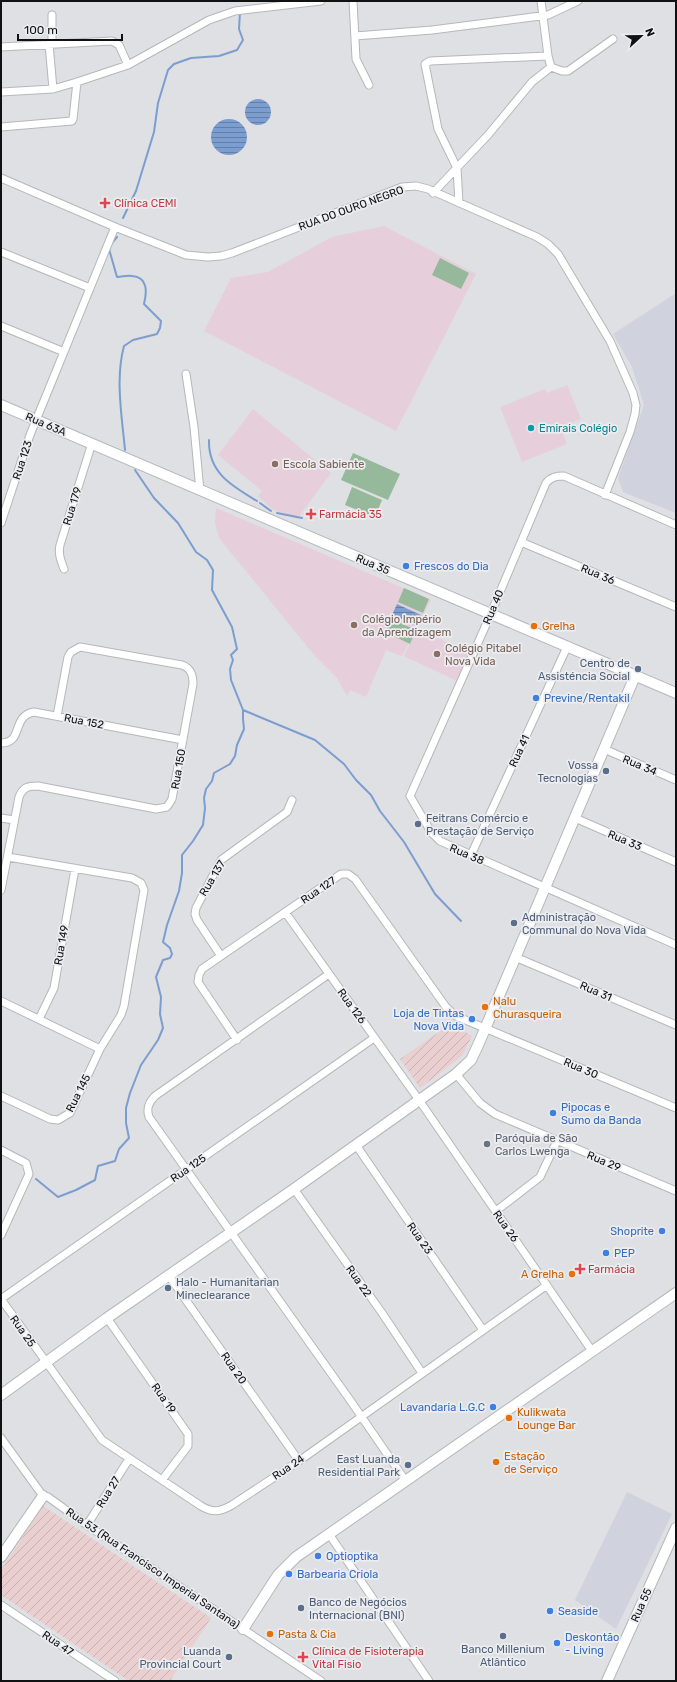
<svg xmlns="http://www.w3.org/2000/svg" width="677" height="1682" viewBox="0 0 677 1682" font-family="Rubik,sans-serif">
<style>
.built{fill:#d0d3de}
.industrial{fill:url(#industrial-furrows)}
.education{fill:#e6cfda}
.grass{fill:#96b99b}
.water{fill:url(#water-rules)}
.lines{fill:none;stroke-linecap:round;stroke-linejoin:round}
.stream{stroke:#7c9dcf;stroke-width:2}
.street-casing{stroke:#b5b7ba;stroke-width:9}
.secondary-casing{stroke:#b5b7ba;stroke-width:12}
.street{stroke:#fff;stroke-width:7}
.secondary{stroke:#fff;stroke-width:10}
.health-dot{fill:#e0444e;stroke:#ecedf0;stroke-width:1.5}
.culture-dot{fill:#0f9aa8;stroke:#ecedf0;stroke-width:1.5}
.education-dot{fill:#8d6e63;stroke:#ecedf0;stroke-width:1.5}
.shop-dot{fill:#3f7fe0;stroke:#ecedf0;stroke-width:1.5}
.food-dot{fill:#e8710a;stroke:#ecedf0;stroke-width:1.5}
.service-dot{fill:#5c6f8a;stroke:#ecedf0;stroke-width:1.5}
.worship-dot{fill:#6b7280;stroke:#ecedf0;stroke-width:1.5}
.labels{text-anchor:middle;stroke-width:3.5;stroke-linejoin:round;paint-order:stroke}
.health-label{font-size:11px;fill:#be3a42;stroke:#ecedf0;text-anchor:start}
.street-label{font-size:11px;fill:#101112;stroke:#ecedf0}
.culture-label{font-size:11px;fill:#0d838f;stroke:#ecedf0;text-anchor:start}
.education-label{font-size:11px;fill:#785e54;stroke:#ecedf0;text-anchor:start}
.shop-label{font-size:11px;fill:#366cbe;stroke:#ecedf0;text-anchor:start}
.food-label{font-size:11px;fill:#c56008;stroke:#ecedf0;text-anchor:start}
.service-label{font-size:11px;fill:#4e5e75;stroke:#ecedf0;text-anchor:end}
.worship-label{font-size:11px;fill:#5b616d;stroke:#ecedf0;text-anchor:start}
</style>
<defs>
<pattern id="industrial-furrows" width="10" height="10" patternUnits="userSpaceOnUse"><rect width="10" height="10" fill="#e9cfcf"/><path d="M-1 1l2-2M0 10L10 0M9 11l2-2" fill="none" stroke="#c7b1b1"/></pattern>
<pattern id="water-rules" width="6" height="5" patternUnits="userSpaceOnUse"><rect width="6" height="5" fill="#7c9dcf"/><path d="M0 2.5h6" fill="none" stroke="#647fa7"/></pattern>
</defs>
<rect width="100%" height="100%" fill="#dee0e3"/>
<path class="built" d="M676,293V513L623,492L618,478L644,405L632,367L613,334Z
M627,1492L672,1514L616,1629L575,1600Z"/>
<path class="industrial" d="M452,1023L472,1036L462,1056L420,1088L400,1059Z
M43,1506L211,1618L170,1681H129L1,1595V1570Z"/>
<path class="education" d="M384,226L476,274L396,431L204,331L231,278L268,272L332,237Z
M567,385L581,419L560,427L567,444L522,462L500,407L545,389L547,393Z
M253,409L331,473L297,519L272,509L258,496L262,491L218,455Z
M216,508L431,600L402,656L386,650L366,697L350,690L347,696L337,678L315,656L219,538L215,523Z
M417,628L470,653L457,681L404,656Z"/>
<path class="grass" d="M440,258L469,273L461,289L432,275Z
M353,453L400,474L388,500L341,480Z
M352,487L382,500L375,517L345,505Z
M404,588L429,599L423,613L398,602Z
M391,619L416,630L410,644L385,632Z"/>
<path class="water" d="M245 112a13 13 0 1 1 26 0a13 13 0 1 1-26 0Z
M211 137a18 18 0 1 1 36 0a18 18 0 1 1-36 0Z
M397,604L421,615L416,626L392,615Z"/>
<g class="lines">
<path class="stream" d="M123,218L136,191L154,132L158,103L168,70L174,64L191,58L219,56L237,50L243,40L239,29L240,12
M111,244L117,237
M109,249L117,277C122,277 127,275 132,276C148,277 147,292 144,304L161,321L160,328L157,334L133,340L124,346C115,379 122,417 125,450
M209,440C208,473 232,486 257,501
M260,503L271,511
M277,513L302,518
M243,710L315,740L344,764L356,780L371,795L380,811L404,842L435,894L461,921
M36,1179L58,1197L76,1190L95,1180L98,1166L115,1161L119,1149L129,1138L126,1123V1108L130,1093L141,1065L158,1040L163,1028L160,1014L161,997L156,977L163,960L170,958L172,954L170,948L163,942L167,925L179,891L182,873V855L193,841L203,825L205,808L204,798L206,789L212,781L214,773L230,764L235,756L237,745L244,729L243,719V710L231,680L230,669L233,660L231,655L237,649L232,627L212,590L213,570L207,560L196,552L178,523L154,498L135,470"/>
<g class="street-casing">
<path id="street" d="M353,1L356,59L369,85
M541,1L548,56L551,67
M52,15V44
M355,36L432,30L548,15L578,1
M49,44L53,89
M1,47L112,41L119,45L128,65
M551,67L562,71H568L613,39
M1,92L53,89L77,82L128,65L209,20L235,11L321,1
M1,127L72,121L73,119L77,82
M1,178L115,227L186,255L208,257L221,256L232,253L402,187L416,186L428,189L537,237L548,244L558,254L610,341L633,393L636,405L635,414L630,432L605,495
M433,193L488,135L532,82L551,67
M459,203L457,168L438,129L425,64L430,61L548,56
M1,252L90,288
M1,326L64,352
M186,374L194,427L200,491
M1,523L30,435L115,227
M676,525L564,476C556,476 551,477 546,483L489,618L410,796L431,832L440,841L676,945
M521,542L676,607
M64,569C61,561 58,554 60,545L92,443
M1,743C24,743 11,716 34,712L183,740
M604,749L676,780
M1,818L14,820
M575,818L676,862
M471,855L567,647
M1,890L19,797C23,787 28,786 38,786L156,809L167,807L172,799L193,684C193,675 191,668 182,665L80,647L71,652L68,657L57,716
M285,912L419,1100L592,1351
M221,956L197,920L195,914L196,908L221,860L287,812L292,800
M515,957L676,1025
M329,974L155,1096C149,1102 146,1108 149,1117L350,1400L405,1480
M1,1001L100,1049
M39,1019L54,988L75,869
M237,1040L198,982L199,975L202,969L341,874H348L355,879L446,1007L456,1016L676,1108
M456,1074L480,1103L495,1114L676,1191
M1,1096L50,1119L58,1120L70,1113L100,1049L121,1015L124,1006L144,890L141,883L132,878L8,857
M356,1145L483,1330
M1,1150L26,1163L29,1174L1,1235
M294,1189L382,1313L422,1373
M496,1211L540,1177L557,1141
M169,1276L299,1461
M1,1299L102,1440L201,1506C213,1513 220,1512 232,1505L299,1461L547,1285
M1,1299L374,1038
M107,1318L188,1434V1446L162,1480
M1,1438L43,1496L48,1497L87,1525L321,1681
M87,1525L129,1459
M329,1534L429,1681
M1,1605L115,1681"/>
</g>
<g class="secondary-casing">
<path id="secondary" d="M1,405L676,693
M1,1395L107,1318L294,1189L456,1074L471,1060L479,1043L635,676
M1,1557L43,1496
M243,1629L278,1575L296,1557L676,1293
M607,1681L676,1528"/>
</g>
<use href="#street" class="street"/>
<use href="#secondary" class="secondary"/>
</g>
<g class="health-dot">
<path d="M103 197h4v4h4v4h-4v4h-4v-4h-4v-4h4z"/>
<path d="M309 508h4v4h4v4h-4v4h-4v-4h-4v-4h4z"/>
<path d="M578 1263h4v4h4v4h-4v4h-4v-4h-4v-4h4z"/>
<path d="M301 1651h4v4h4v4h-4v4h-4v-4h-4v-4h4z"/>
</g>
<circle class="culture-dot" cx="531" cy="428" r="4"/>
<g class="education-dot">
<circle cx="275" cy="464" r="4"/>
<circle cx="354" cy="625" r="4"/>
<circle cx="437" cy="654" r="4"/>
</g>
<g class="shop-dot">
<circle cx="406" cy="566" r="4"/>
<circle cx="536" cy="698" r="4"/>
<circle cx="472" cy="1019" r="4"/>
<circle cx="553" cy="1113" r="4"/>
<circle cx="662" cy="1231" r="4"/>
<circle cx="606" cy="1253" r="4"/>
<circle cx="493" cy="1407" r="4"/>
<circle cx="318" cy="1556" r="4"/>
<circle cx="289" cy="1574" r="4"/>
<circle cx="550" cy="1611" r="4"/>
<circle cx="557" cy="1643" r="4"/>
</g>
<g class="food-dot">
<circle cx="534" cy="626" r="4"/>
<circle cx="485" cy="1007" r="4"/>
<circle cx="572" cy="1274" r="4"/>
<circle cx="509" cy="1418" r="4"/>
<circle cx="496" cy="1462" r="4"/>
<circle cx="270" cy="1634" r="4"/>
</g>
<g class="service-dot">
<circle cx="638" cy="669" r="4"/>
<circle cx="606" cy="771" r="4"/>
<circle cx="418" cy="824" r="4"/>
<circle cx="514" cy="923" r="4"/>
<circle cx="168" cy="1288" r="4"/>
<circle cx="408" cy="1465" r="4"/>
<circle cx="301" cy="1608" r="4"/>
<circle cx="503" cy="1636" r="4"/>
<circle cx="229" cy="1657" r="4"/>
</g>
<circle class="worship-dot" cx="487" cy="1144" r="4"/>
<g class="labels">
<g class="health-label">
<text x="114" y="207">Clínica CEMI</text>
<text x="319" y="518">Farmácia 35</text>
<text x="588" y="1273">Farmácia</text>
<text x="312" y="1655">Clínica de Fisioterapia<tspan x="312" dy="13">Vital Fisio</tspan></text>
</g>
<g class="street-label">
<text transform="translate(351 208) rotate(-20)" y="4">RUA DO OURO NEGRO</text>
<text transform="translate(46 424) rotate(23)" y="4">Rua 63A</text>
<text transform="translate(22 460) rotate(-72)" y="4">Rua 123</text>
<text transform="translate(72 506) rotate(-73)" y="4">Rua 179</text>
<text transform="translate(373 564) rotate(23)" y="4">Rua 35</text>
<text transform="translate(598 574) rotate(23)" y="4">Rua 36</text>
<text transform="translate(493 607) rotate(-67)" y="4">Rua 40</text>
<text transform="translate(84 721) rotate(11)" y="4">Rua 152</text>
<text transform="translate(519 751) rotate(-65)" y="4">Rua 41</text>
<text transform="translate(640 765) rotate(23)" y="4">Rua 34</text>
<text transform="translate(178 769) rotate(-80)" y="4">Rua 150</text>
<text transform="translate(625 840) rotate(23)" y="4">Rua 33</text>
<text transform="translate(467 854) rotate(23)" y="4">Rua 38</text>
<text transform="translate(212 878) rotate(-59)" y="4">Rua 137</text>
<text transform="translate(318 890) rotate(-34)" y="4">Rua 127</text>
<text transform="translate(61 945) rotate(-80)" y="4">Rua 149</text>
<text transform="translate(596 991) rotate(23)" y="4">Rua 31</text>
<text transform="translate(352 1006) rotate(54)" y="4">Rua 126</text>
<text transform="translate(581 1068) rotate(23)" y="4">Rua 30</text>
<text transform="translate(78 1093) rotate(-63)" y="4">Rua 145</text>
<text transform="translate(604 1161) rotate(23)" y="4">Rua 29</text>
<text transform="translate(188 1168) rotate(-35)" y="4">Rua 125</text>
<text transform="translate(506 1226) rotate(55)" y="4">Rua 26</text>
<text transform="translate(420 1238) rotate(55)" y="4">Rua 23</text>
<text transform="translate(359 1281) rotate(55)" y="4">Rua 22</text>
<text transform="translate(23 1331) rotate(55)" y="4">Rua 25</text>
<text transform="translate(234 1368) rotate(55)" y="4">Rua 20</text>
<text transform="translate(164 1398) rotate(55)" y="4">Rua 19</text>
<text transform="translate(288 1467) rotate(-34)" y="4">Rua 24</text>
<text transform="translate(108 1492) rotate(-58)" y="4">Rua 27</text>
<text transform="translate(153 1568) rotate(34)" y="4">Rua 53 (Rua Francisco Imperial Santana)</text>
<text transform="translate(641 1605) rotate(-66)" y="4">Rua 55</text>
<text transform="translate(58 1643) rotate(34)" y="4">Rua 47</text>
</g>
<g class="culture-label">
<text x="539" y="432">Emirais Colégio</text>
</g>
<g class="education-label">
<text x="283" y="468">Escola Sabiente</text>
<text x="362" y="623">Colégio Império<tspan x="362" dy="13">da Aprendizagem</tspan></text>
<text x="445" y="652">Colégio Pitabel<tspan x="445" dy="13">Nova Vida</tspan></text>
</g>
<g class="shop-label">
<text x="414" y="570">Frescos do Dia</text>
<text x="544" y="702">Previne/Rentakil</text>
<text x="464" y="1017" text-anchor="end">Loja de Tintas<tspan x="464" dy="13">Nova Vida</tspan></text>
<text x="561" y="1111">Pipocas e<tspan x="561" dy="13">Sumo da Banda</tspan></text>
<text x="654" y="1235" text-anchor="end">Shoprite</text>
<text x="614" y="1257">PEP</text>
<text x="485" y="1411" text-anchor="end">Lavandaria L.G.C</text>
<text x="326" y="1560">Optioptika</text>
<text x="297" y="1578">Barbearia Criola</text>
<text x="558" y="1615">Seaside</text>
<text x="565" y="1641">Deskontão<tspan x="565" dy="13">- Living</tspan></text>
</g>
<g class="food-label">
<text x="542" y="630">Grelha</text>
<text x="493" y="1005">Nalu<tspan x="493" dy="13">Churasqueira</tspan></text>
<text x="564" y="1278" text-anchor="end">A Grelha</text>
<text x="517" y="1416">Kulikwata<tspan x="517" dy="13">Lounge Bar</tspan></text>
<text x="504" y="1460">Estação<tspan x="504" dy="13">de Serviço</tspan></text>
<text x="278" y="1638">Pasta &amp; Cia</text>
</g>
<g class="service-label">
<text x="630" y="667">Centro de<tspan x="630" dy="13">Assisténcia Social</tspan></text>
<text x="598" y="769">Vossa<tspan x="598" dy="13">Tecnologias</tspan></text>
<text x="426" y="822" text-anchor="start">Feitrans Comércio e<tspan x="426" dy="13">Prestação de Serviço</tspan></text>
<text x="522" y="921" text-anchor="start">Administração<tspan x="522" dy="13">Communal do Nova Vida</tspan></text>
<text x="176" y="1286" text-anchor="start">Halo - Humanitarian<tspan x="176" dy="13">Mineclearance</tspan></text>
<text x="400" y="1463">East Luanda<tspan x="400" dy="13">Residential Park</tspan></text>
<text x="309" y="1606" text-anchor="start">Banco de Negócios<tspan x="309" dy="13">Internacional (BNI)</tspan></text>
<text x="503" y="1653" text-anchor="middle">Banco Millenium<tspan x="503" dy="13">Atlântico</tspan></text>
<text x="221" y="1655">Luanda<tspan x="221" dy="13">Provincial Court</tspan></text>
</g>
<g class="worship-label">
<text x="495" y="1142">Paróquia de São<tspan x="495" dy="13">Carlos Lwenga</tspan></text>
</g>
</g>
<rect width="677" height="1682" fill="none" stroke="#101112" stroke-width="4"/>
<g transform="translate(641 36) rotate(68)" stroke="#ecedf0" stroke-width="3" paint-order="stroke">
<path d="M0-3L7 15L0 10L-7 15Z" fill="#101112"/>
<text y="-6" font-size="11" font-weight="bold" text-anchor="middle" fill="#101112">N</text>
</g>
<path d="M18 34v6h104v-6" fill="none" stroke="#101112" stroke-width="2"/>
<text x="24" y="34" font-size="12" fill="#101112" stroke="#ecedf0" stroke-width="3" paint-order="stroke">100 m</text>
</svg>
